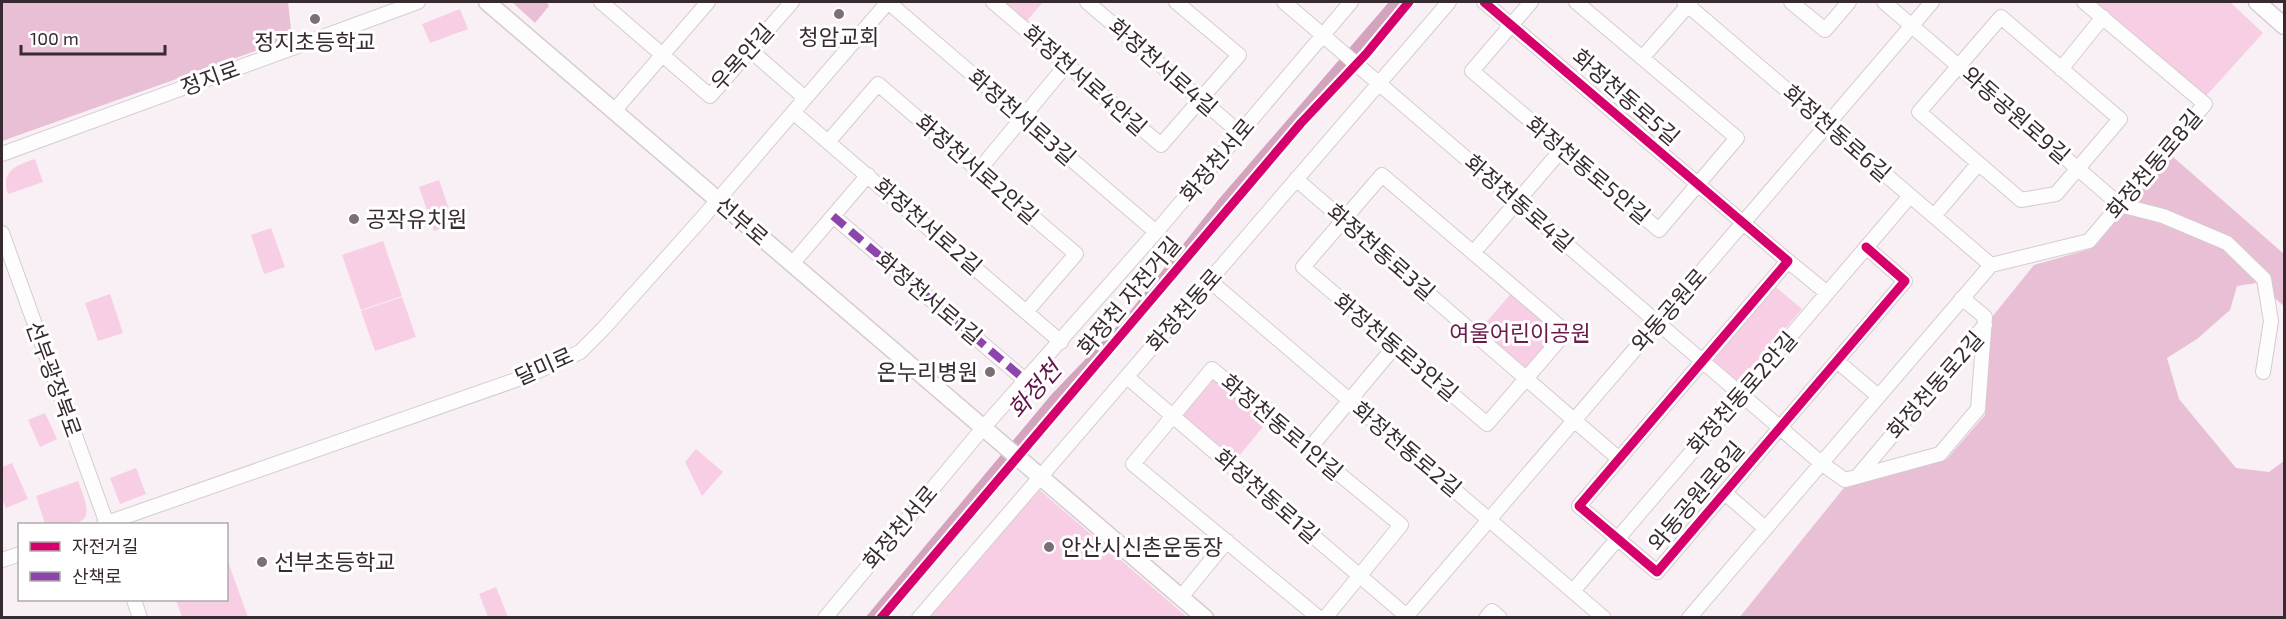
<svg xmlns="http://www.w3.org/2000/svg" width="2286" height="619" viewBox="0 0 2286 619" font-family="'Exo 2','Noto Sans KR',sans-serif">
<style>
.green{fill:#f8cee4}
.forest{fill:#e8bfd5}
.water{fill:#d4a3bd}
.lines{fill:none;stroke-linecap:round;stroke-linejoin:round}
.minor-casing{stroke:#d5cbd0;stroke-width:16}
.major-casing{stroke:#d5cbd0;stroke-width:19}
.minor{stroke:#fefdfd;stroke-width:14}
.major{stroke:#fefdfd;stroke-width:16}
.quiet{stroke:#8e44ad;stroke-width:8;stroke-dasharray:15 8;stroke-linecap:butt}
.cycleway-casing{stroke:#fff;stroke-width:13}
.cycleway{stroke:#d6006c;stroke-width:9}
.poi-dot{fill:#7b6f75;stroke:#fff;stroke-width:2}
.labels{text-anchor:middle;stroke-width:6;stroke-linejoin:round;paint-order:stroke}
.poi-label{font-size:22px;fill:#382a31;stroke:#fff;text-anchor:start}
.street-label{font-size:22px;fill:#382a31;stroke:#fff}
.park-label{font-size:22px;fill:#6a1b4c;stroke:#fff}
.water-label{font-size:24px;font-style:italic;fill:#621245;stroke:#fff}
</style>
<rect width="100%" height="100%" fill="#f8f0f4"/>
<path class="green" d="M1000,2H1043L1025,23Z
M2096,2H2230L2263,33L2206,96Z
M460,9L468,29L430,43L422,24Z
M35,159L43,182L8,194C0,171 17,165 35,159Z
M439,180L454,224L434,231L419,187Z
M271,228L285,267L264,274L251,235Z
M383,241L402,296L361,310L342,255Z
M1771,283L1802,309L1737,385L1706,359Z
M1514,290L1563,332L1526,375L1477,333Z
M110,294L123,333L98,341L85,303Z
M402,297L416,337L375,351L361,311Z
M1213,377L1267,422L1234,462L1180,414Z
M45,413L57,439L40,447L28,420Z
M696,449L723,472L702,496L685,462Z
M12,463L28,499L6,508L2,499V467Z
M136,468L146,494L120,504L110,478Z
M78,481C95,523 88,525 45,524L36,496Z
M1036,487L1187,617L923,618Z
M227,559L248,617H182L176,600H226Z
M496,587L508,617H488L479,594Z"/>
<path class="forest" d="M2,2H288L292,38L2,141Z
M512,2H547L549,6L535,23Z
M2172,156L2284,254V306L2256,283L2237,286L2230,310L2197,339L2167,358L2179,399L2236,468L2269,472L2284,461V617L1739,618L1847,484L1947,459L1985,415L1992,317L2034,265L2090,249Z"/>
<path class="water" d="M1389,2H1406L1301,117L877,617L865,618L1051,395L1124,319L1219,199Z"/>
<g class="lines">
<g class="minor-casing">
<path id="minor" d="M601,2L710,96L792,2
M888,2L1156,232
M993,2L1161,145L1239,55L1176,2
M1087,2L1240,133
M1284,2L1821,463L1845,480L1940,454L1978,409L1985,317L1962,298
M1484,2L1788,261L1579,506L1657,572L1905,281L1866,247
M1531,2L1472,71L1659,230L1737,138L1576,2
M1684,2L1991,265
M1791,2L1825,30L1849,2
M1884,2L2120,205L2163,216L2227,243L2264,279L2271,321L2263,372
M2001,17L2120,119L2056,194L2021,200L1919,112Z
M750,50L805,98
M1642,58L1691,2
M2061,69L2103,17
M614,111L708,2
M793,112L1061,342
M828,142L878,84L1076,254L1026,312
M2,154L418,2
M979,170L1067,64
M1382,175L1566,332L1487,424L1303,267Z
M1296,179L1619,459
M833,216L1025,380
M1934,216L1978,164
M2,233L107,524
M1473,253L1563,148
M1788,261L1827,293
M792,264L868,175
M1991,265L2089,241L2205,104L2084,2
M1210,281L1604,618
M1837,361L1878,396
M1127,377L1409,618
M1309,449L1395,346
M1857,477L1985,325
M1725,493L1765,528
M104,524L527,376L580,352L603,329L704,216L888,2
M2,560L20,554
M1573,591L1910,196
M1181,597L1227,541
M134,600L140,618
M825,618L983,428L1156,232L1351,2
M919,618L1449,2
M1319,618L1133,464L1212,369L1401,525L1325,618
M1405,618L1932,2
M1486,618L1492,611L1500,618
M1689,618L1991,265"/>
</g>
<g class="major-casing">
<path id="major" d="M487,2L1205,618
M2257,2L2284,26"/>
</g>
<use href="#minor" class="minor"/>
<use href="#major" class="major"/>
<path class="quiet" d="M833,216L1025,380"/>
<g class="cycleway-casing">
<path id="cycleway" d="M1484,2L1788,261L1579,506L1657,572L1905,281L1866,247
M881,618L1301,123L1366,54L1409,2"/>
</g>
<use href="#cycleway" class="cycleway"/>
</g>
<g class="poi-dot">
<circle cx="839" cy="14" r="6"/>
<circle cx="315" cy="19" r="6"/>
<circle cx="354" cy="219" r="6"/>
<circle cx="990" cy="372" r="6"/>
<circle cx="1049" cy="547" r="6"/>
<circle cx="262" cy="562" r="6"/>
</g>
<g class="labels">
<g class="poi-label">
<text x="839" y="45" text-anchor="middle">청암교회</text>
<text x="315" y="50" text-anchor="middle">정지초등학교</text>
<text x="366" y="227">공작유치원</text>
<text x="978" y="380" text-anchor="end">온누리병원</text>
<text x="1061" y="555">안산시신촌운동장</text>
<text x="274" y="570">선부초등학교</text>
</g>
<g class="street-label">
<text transform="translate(742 57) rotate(-48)" y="8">우목안길</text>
<text transform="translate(1163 67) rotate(41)" y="8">화정천서로4길</text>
<text transform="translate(210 78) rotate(-20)" y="8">정지로</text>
<text transform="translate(1085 80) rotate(41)" y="8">화정천서로4안길</text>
<text transform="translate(1626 97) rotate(41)" y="8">화정천동로5길</text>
<text transform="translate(2016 115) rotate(41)" y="8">와동공원로9길</text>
<text transform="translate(1022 117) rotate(41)" y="8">화정천서로3길</text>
<text transform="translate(1837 133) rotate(41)" y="8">화정천동로6길</text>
<text transform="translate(1217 160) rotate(-50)" y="8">화정천서로</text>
<text transform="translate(2154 164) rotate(-50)" y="8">화정천동로8길</text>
<text transform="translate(977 169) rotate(41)" y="8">화정천서로2안길</text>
<text transform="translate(1588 170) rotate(40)" y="8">화정천동로5안길</text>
<text transform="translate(1519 203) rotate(41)" y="8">화정천동로4길</text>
<text transform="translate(742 221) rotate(41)" y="8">선부로</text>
<text transform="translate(928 226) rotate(41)" y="8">화정천서로2길</text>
<text transform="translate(1381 252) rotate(41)" y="8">화정천동로3길</text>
<text transform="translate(1129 296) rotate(-50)" y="8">화정천 자전거길</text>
<text transform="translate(929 298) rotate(40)" y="8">화정천서로1길</text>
<text transform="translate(1184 310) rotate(-49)" y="8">화정천동로</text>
<text transform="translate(1669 310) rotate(-49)" y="8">와동공원로</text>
<text transform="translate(1396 347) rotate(40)" y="8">화정천동로3안길</text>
<text transform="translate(544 366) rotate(-24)" y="8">달미로</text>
<text transform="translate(54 379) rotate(70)" y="8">선부광장북로</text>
<text transform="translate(1935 385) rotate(-49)" y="8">화정천동로2길</text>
<text transform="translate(1742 393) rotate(-49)" y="8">화정천동로2안길</text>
<text transform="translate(1282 427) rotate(40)" y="8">화정천동로1안길</text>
<text transform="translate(1407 449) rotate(40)" y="8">화정천동로2길</text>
<text transform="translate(1267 496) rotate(41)" y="8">화정천동로1길</text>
<text transform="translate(1696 496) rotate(-50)" y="8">와동공원로8길</text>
<text transform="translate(900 527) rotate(-50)" y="8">화정천서로</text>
</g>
<g class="park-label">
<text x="1520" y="341">여울어린이공원</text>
</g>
<g class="water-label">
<text transform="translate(1035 390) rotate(-49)" y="8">화정천</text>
</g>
</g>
<rect width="2286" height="619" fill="none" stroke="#382a31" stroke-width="6"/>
<rect x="18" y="523" width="210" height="78" fill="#ffffff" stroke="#afaaad" stroke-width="1.5"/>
<rect x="30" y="542" width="30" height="9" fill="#d6006c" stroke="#afaaad" stroke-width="1.5"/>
<text x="72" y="553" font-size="18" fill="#382a31">자전거길</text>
<rect x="30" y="572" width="30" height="9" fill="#8e44ad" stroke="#afaaad" stroke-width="1.5"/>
<text x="72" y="583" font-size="18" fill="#382a31">산책로</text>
<path d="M21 45v9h144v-9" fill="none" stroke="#382a31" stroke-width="3"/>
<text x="30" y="45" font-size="18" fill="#382a31" stroke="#ffffff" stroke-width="4.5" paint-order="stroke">100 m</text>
</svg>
